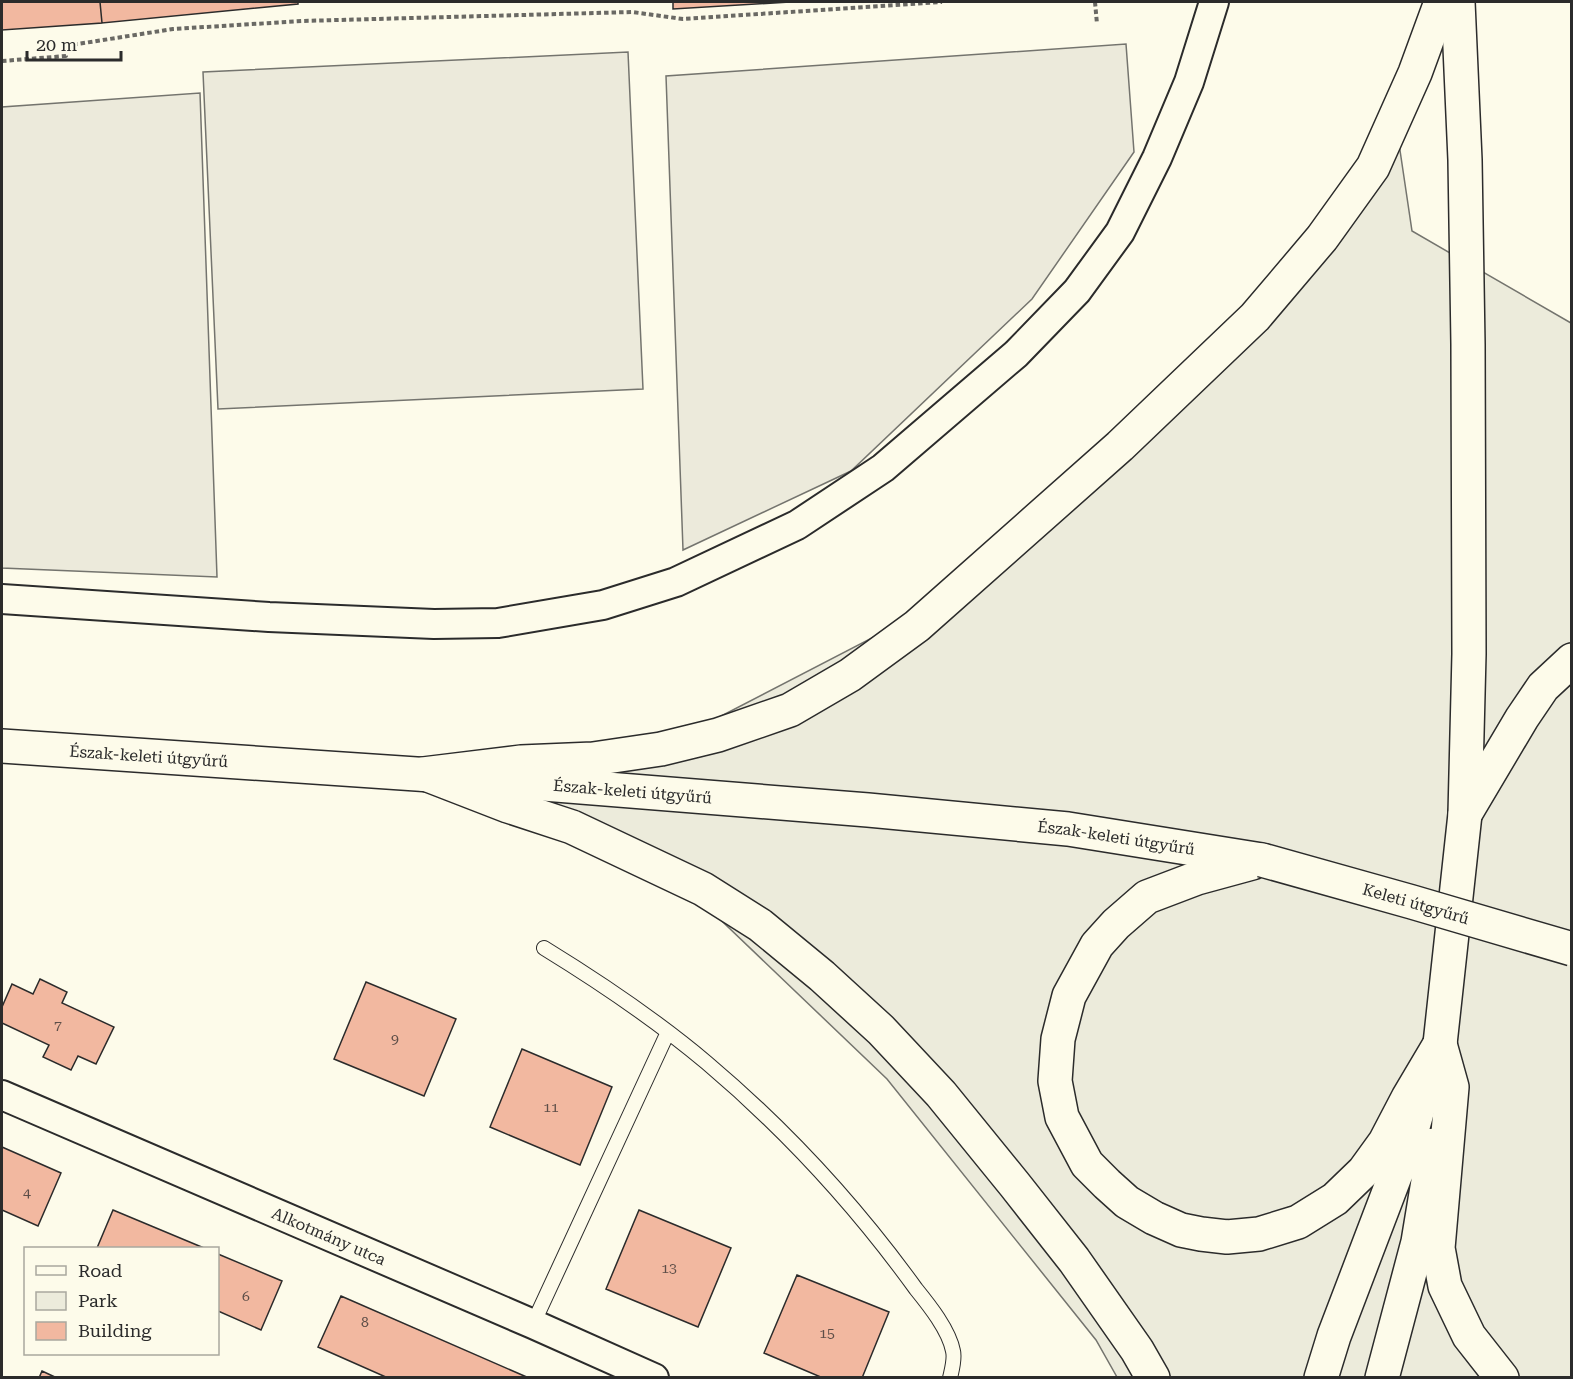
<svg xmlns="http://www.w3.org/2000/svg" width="1573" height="1379" viewBox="0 0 1573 1379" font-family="'Roboto Serif',serif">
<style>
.green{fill:#ecebdb;stroke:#74746e;stroke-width:1.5}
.parking{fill:#eceadb;stroke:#74746e;stroke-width:1.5}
.building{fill:#f2b8a0;stroke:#2b2b2b;stroke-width:1.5}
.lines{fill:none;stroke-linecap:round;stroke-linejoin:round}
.service-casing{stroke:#2b2b2b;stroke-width:16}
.minor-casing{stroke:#2b2b2b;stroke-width:32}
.secondary-casing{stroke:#2b2b2b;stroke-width:36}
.primary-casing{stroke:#2b2b2b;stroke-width:36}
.path{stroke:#6a6964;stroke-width:4;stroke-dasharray:4.5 3;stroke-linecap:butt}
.service{stroke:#fdfbea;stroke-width:14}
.minor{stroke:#fdfbea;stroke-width:28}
.secondary{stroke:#fdfbea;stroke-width:33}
.primary{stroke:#fdfbea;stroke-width:33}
.primary-bridge-casing{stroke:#2b2b2b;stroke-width:36;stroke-linecap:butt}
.primary-bridge{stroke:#fdfbea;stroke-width:33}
.labels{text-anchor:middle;stroke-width:4.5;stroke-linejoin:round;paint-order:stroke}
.number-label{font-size:14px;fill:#5d4e48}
.street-label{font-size:16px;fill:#2b2b2b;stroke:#fdfbea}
</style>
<rect width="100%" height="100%" fill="#fdfbea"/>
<path class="green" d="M1394,110L1412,231L1571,323V1377H1117L1096,1340L887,1079L704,904L534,788L669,743L928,609L1280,283Z"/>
<path class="parking" d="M1126,44L1134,152L1032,299L851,471L683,550L666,76Z
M628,52L643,389L218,409L203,72Z
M200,93L217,577L2,568V107Z"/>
<path class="building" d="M2,2H100L102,23L2,30Z
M100,2H298V4L102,23Z
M673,2H790L673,9Z
M40,979L67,992L62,1003L114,1027L96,1064L78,1056L71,1070L43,1057L49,1045L2,1023V1007L12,984L33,994Z
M366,982L456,1019L424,1096L334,1059Z
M522,1049L612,1087L580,1165L490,1127Z
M2,1147L61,1173L38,1226L2,1210Z
M113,1210L204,1248H97Z
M639,1210L731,1248L698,1327L606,1289Z
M218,1254L282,1281L261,1330L218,1311Z
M797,1275L889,1312L862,1378H823L764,1353Z
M341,1296L529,1378H388L318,1347Z
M42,1371L57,1378H39Z"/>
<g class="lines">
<g class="service-casing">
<path id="service" d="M544,948C601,983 656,1020 707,1063C785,1129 856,1206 916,1289C929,1305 949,1330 953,1351C955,1359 952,1369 950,1378
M533,1324L668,1032"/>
</g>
<g class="minor-casing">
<g id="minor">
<path d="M2,599L269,617L434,624L498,623L603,605L676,582L797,525L883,468L1016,354L1077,291L1120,232L1157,158L1189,82L1214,2"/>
<path id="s1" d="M2,1095L533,1324L654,1378"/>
</g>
</g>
<g class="secondary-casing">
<path id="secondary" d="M1438,1073L1440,1044L1465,814L1469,654L1468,344L1465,160L1458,2
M1321,1378L1334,1336L1411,1134L1426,1080
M1382,1378L1418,1242L1434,1145"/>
</g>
<g class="primary-casing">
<g id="primary">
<path id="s2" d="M2,746L446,776"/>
<path d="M423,774L521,762L593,759L661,749L718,735L790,710L850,675L917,626L1120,446L1255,317L1322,238L1373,167L1415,73L1441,2"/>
<path d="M428,775L508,806L572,827L703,889L760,925L822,976L881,1030L941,1094L1015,1185L1074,1260L1137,1350L1153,1378"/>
<path id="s3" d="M507,781L868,810L1068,829L1262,860"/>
<path d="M1465,814L1522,718L1543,687L1572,660"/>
<path d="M1252,863L1197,878L1147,897L1116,924L1097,945L1069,996L1058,1039L1055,1081L1062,1117L1087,1164L1107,1184L1127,1202L1154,1218L1181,1230L1201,1234L1227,1237L1259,1234L1298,1222L1335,1199L1364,1171L1385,1142L1408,1098L1440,1044"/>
<path d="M1440,1044L1452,1087L1438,1248L1445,1286L1469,1336L1502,1378"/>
</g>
</g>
<path class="path" d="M1095,2L1097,24
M2,61L66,56L65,46L173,29L302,21L632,12L683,19L942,2"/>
<use href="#service" class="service"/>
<use href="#minor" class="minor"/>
<use href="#secondary" class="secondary"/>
<use href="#primary" class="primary"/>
<g class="primary-bridge-casing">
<g id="primary-bridge">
<path id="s4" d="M1262,860L1412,902L1572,949"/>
</g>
</g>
<use href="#primary-bridge" class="primary-bridge"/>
</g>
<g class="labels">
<g class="number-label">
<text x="58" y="1030">7</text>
<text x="395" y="1044">9</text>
<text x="551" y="1112">11</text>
<text x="27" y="1197">4</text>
<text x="669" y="1273">13</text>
<text x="246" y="1301">6</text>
<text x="365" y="1327">8</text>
<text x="827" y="1338">15</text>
</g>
<g class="street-label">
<text dy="6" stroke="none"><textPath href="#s2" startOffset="147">Észak-keleti útgyűrű</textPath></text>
<text dy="6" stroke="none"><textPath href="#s3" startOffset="126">Észak-keleti útgyűrű</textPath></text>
<text dy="6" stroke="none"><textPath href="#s3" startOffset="612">Észak-keleti útgyűrű</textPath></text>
<text dy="6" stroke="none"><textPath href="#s4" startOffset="160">Keleti útgyűrű</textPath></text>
<text dy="6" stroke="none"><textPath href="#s1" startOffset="356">Alkotmány utca</textPath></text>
</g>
</g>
<rect width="1573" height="1379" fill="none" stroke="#2b2b2b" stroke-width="6"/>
<rect x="24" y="1247" width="195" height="108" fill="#fdfbea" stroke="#a9a89e" stroke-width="1.5"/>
<rect x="36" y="1266" width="30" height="9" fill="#fdfbea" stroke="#a9a89e" stroke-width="1.5"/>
<text x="78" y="1277" font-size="18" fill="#2b2b2b">Road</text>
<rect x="36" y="1292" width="30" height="18" fill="#ecebdb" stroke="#a9a89e" stroke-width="1.5"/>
<text x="78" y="1307" font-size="18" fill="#2b2b2b">Park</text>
<rect x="36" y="1322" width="30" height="18" fill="#f2b8a0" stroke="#a9a89e" stroke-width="1.5"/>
<text x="78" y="1337" font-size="18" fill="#2b2b2b">Building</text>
<path d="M27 51v9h94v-9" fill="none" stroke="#2b2b2b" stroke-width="3"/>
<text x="36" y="51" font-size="18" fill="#2b2b2b" stroke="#fdfbea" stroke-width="4.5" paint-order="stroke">20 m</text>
</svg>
